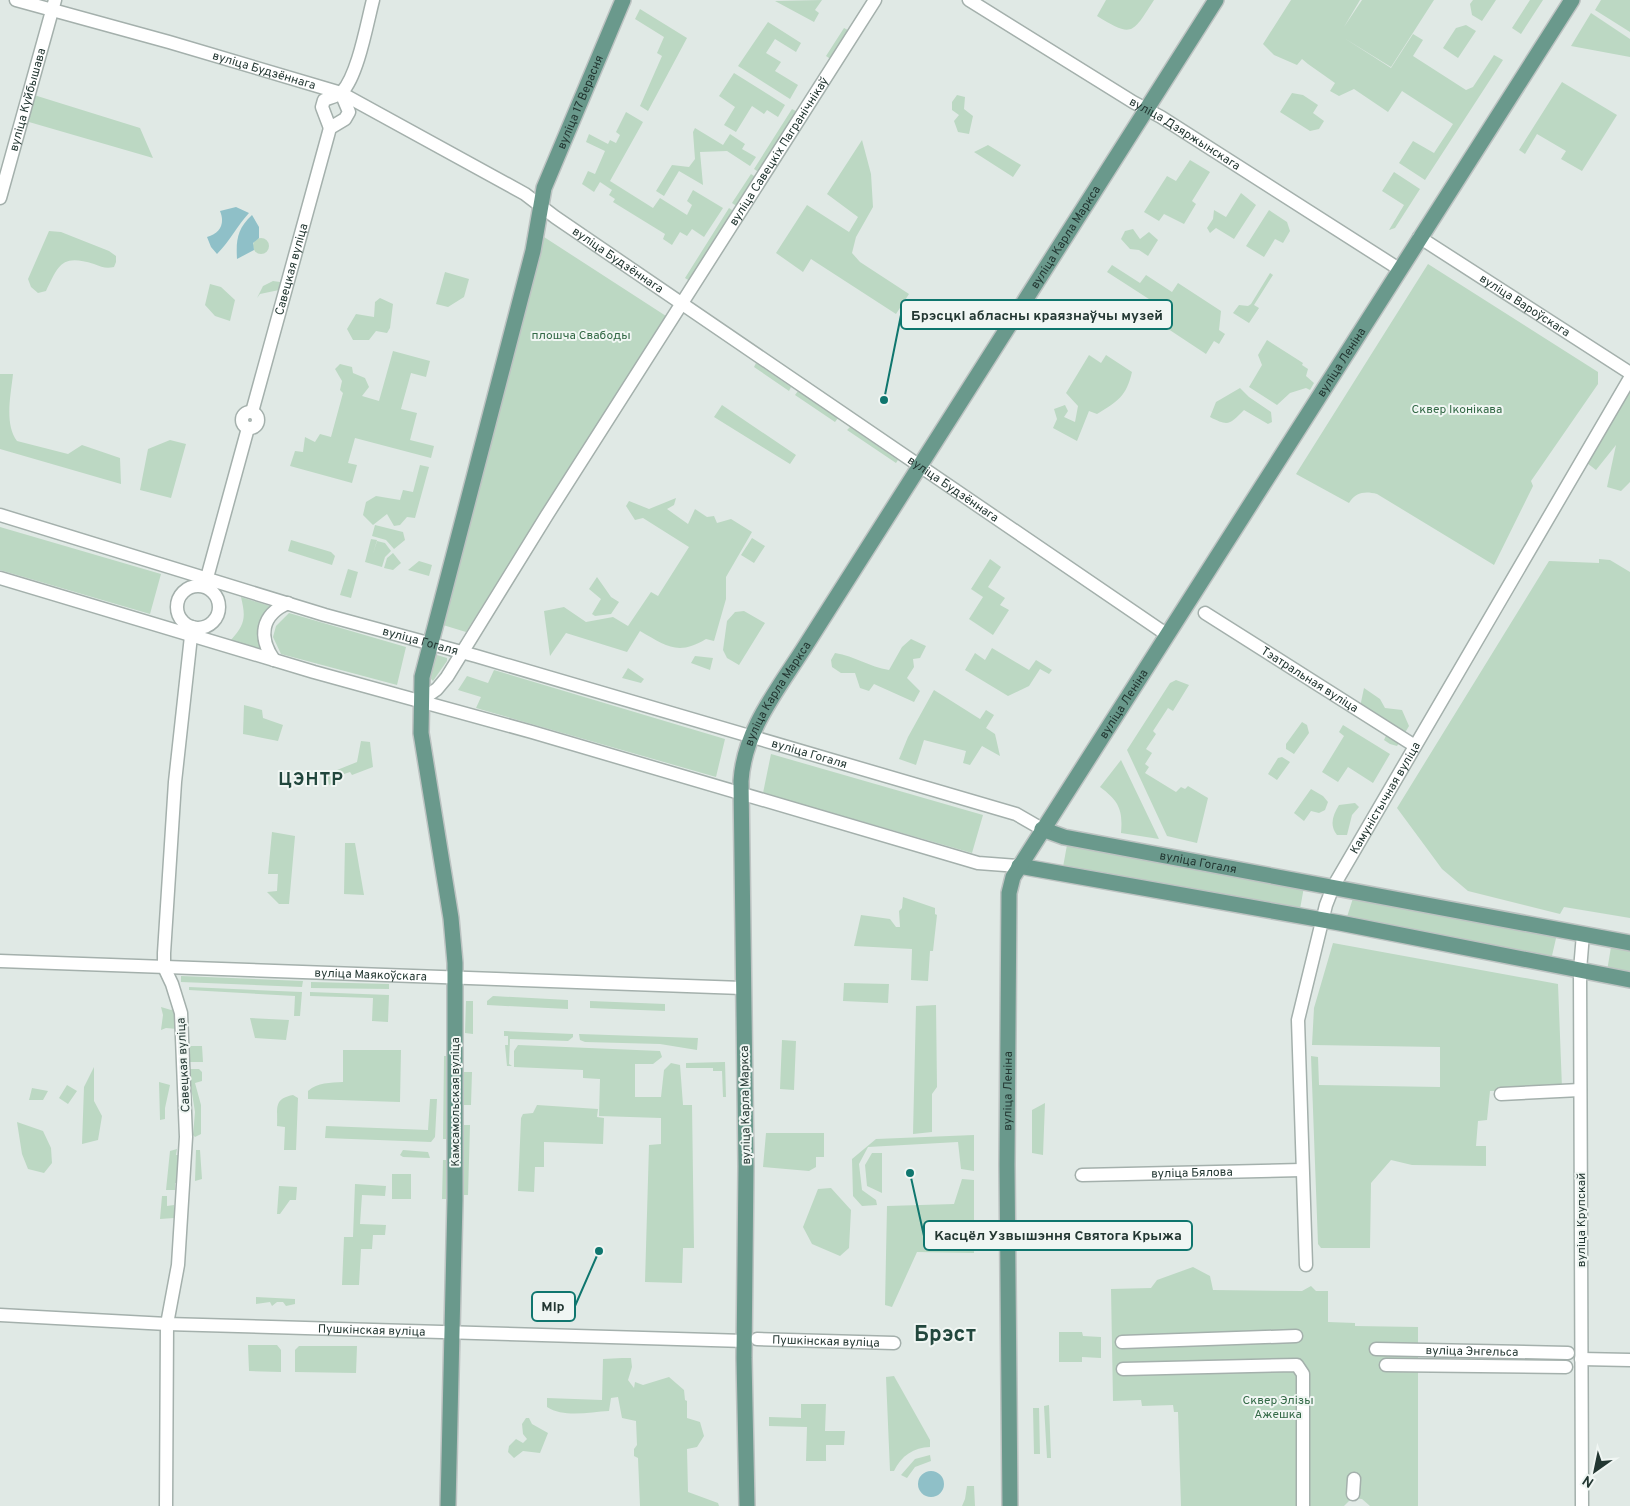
<svg xmlns="http://www.w3.org/2000/svg" width="1630" height="1506" viewBox="0 0 1630 1506" font-family="Overpass,sans-serif">
<style>
.green{fill:#bcd8c3}
.water{fill:#8fc0c8}
.lines{fill:none;stroke-linecap:round;stroke-linejoin:round}
.minor-casing{stroke:#a4b0ac;stroke-width:15}
.major-casing{stroke:#bdc3c2;stroke-width:18}
.minor{stroke:#fff;stroke-width:12}
.major{stroke:#6a998c;stroke-width:15}
.labels{text-anchor:middle;stroke-width:4;stroke-linejoin:round;paint-order:stroke}
.street-label{font-size:12px;fill:#233732;stroke:#f0f6f3}
.park-label{font-size:12px;fill:#336946;stroke:#f0f6f3}
.district-label{font-size:18px;font-weight:bold;letter-spacing:1px;fill:#22473d;stroke:#f0f6f3}
.town-label{font-size:22px;font-weight:bold;fill:#22473d;stroke:#f0f6f3}
.leader{fill:none;stroke:#0f766e;stroke-width:2}
.callout-dot{fill:#0f766e;stroke:#f0f6f3;stroke-width:2}
.callout{fill:#f0f6f3;stroke:#0f766e;stroke-width:2}
.callout-label{font-size:14px;text-anchor:middle;font-weight:bold;fill:#233732}
</style>
<rect width="100%" height="100%" fill="#e0e9e5"/>
<path class="green" d="M822,0L815,10L819,13L814,22L775,1Z
M1106,0H1154C1132,34 1133,38 1097,16Z
M1291,0H1360L1344,27L1362,0H1434L1391,67L1344,38L1391,68L1413,34L1423,40L1413,56L1466,90L1473,87L1494,55L1503,60L1425,180L1399,163L1413,141L1434,153L1453,124L1402,91L1388,112L1354,89L1339,96L1330,91L1335,83L1308,64L1302,59L1297,65L1274,55L1263,44Z
M1473,0H1496L1482,21L1472,15L1470,4Z
M1530,0H1543L1521,34L1512,28Z
M1601,0H1630V32L1595,10Z
M640,9L687,38L648,111L640,106L662,56L657,53L664,37L635,19Z
M1591,13L1630,39V57L1571,46Z
M768,22L801,43L796,52L775,39L766,53L781,62L775,71L798,85L790,99L738,66Z
M1466,25L1476,31L1458,58L1443,48L1456,28Z
M844,28L850,31L832,60L826,56Z
M734,73L785,105L778,117L767,110L764,114L752,106L736,132L724,125L735,107L719,96Z
M1562,82L1617,115L1582,171L1561,159L1566,151L1537,134L1525,154L1519,150Z
M1292,93L1303,95L1318,105L1313,113L1324,121L1319,129L1310,131L1280,112Z
M34,95L140,128L153,158L29,122Z
M957,95L965,97L964,109L973,116L969,134L958,132L954,121L959,115L952,110V102Z
M792,109L798,112L760,173L754,169Z
M626,112L643,122L610,181L653,208L660,198L687,215L692,205L687,201L693,190L723,208L704,237L692,229L687,236L680,232L672,245L663,239L665,234L613,202L615,199L609,195L612,190L600,182L594,192L582,184L588,171L595,174L605,151L586,142L589,134L608,144L610,140L616,143L620,135L616,132Z
M695,128L723,145L730,134L745,144L742,149L756,157L750,166L727,151L700,152L703,185L679,171L664,196L656,191L672,165L689,167L695,159L693,132Z
M862,140L871,174L873,207L856,237L852,253L860,262L909,294L896,314L811,259L803,272L776,253L807,205L849,232L858,217L827,194Z
M988,145L1021,165L1013,177L974,152Z
M1190,160L1210,172L1192,201L1196,204L1184,224L1164,214L1159,221L1144,212L1167,176L1176,181Z
M1394,172L1420,189L1395,228L1389,230L1404,205L1382,191Z
M751,174L757,178L738,207L732,203Z
M1241,193L1256,205L1234,239L1216,228L1210,233L1207,228L1213,219L1214,210L1226,217Z
M729,208L735,212L690,281L685,278Z
M1269,210L1287,222L1290,231L1283,243L1275,239L1264,257L1246,246Z
M1133,229L1140,239L1149,232L1158,240L1148,256L1139,250L1130,249L1121,239L1125,231Z
M49,231L61,232L109,251L116,256V262L114,267C106,269 102,267 94,264C61,254 59,265 46,291L38,293L31,287L28,279Z
M544,237L666,316L466,632L443,625Z
M253 246a8 8 0 1 1 16 0a8 8 0 1 1-16 0Z
M1428,264L1598,372V384L1531,481L1533,486L1494,565L1377,494C1365,491 1356,492 1349,503L1296,474Z
M1112,265L1140,283L1146,275L1172,292L1178,283L1221,311L1219,330L1225,334L1219,344L1214,341L1206,354L1144,313L1152,301L1107,272Z
M445,272L469,279L464,297L448,307L436,304Z
M1270,273L1273,275L1254,305L1259,308L1249,323L1233,313L1239,305L1248,306L1251,304Z
M273,281L280,282L279,290L260,294L257,298L263,286Z
M210,284L221,287L235,300L230,321L215,316L205,305Z
M380,298L393,304L390,328L387,333L376,331L369,340H353L347,329L356,314L374,317L375,302Z
M1267,340L1303,363L1302,365L1308,369L1306,376L1314,383L1310,390L1306,388L1290,393L1277,405L1249,387L1262,365L1258,355Z
M393,351L430,361L426,377L411,373L401,409L417,413L410,440L434,446L431,458L355,438L348,463L357,465L352,483L290,466L295,451L303,452L305,437L315,442L320,434L331,437L343,393L340,390L342,381L335,369L340,364L352,367L353,373L365,378L369,387L362,396L379,401Z
M1089,355L1101,363L1106,355L1132,372C1126,397 1118,401 1097,414L1089,411L1077,441L1053,428L1057,419L1054,409L1065,405L1068,411L1064,417L1075,422L1078,406L1066,393Z
M756,363L791,387L789,391L754,367Z
M0,374H13C11,394 4,424 17,441L68,454L82,445L120,458L121,484L0,449Z
M1240,388L1249,397L1271,412L1272,422L1268,424L1244,410C1230,424 1229,427 1210,417L1216,402Z
M798,391L838,418L835,422L795,395Z
M1630,392V482L1621,491L1607,487L1616,445L1596,470L1587,463L1623,396Z
M722,405L796,455L790,464L714,417Z
M850,427L898,460L896,463L847,430Z
M170,440L186,444L171,498L140,490L148,449Z
M420,465L429,467L415,518L407,517L400,525L394,526L387,514L373,525L363,515L366,502L376,496L400,500L403,490L413,492Z
M676,498L674,505L667,509L688,524L695,509L707,517L714,516L717,523L731,519L752,532L726,577V599L714,641L706,639C678,656 666,646 640,631L627,652L566,633L550,656L544,611L564,607L586,622L613,617L628,626L651,592L658,596L689,547L643,518L635,520L626,506L629,501L649,509Z
M375,525L403,532L405,540L394,549L386,540L372,536Z
M0,527L161,574L150,614L0,570Z
M752,538L765,546L754,563L741,555Z
M371,539L377,540L373,554L377,541L385,543L391,551L385,557L382,567L365,562Z
M291,540L331,552L335,556L332,565L288,551Z
M393,553L401,563L393,570L384,568L387,558Z
M990,559L1001,567L988,587L1005,598L1000,605L1009,610L993,635L969,619L983,597L971,589Z
M1599,559L1610,560L1630,572V918L1564,907L1560,914L1468,891L1442,869L1397,808L1549,561L1599,563Z
M419,561L432,565L429,576L408,570Z
M348,569L358,572L351,598L340,595Z
M597,577L611,597L619,602L611,614L595,616L592,614L601,599L589,589Z
M241,597L270,606C260,621 257,631 260,649L231,640C245,624 246,618 241,597Z
M744,611L765,623L739,665L727,658L723,650L727,621L735,612Z
M289,613L406,647L397,685L281,654L273,637L276,626Z
M911,639L926,646L920,658L913,659L914,667L907,678L920,691L914,702L874,684L869,691L860,688L855,673H841L832,667L831,660L835,653C855,656 869,667 889,670L902,647Z
M992,648L1029,670L1036,660L1052,670L1049,674L1040,669L1029,686L1008,696L965,670L975,653L985,660Z
M437,655L447,658V661L433,681L429,677L434,656Z
M695,656L713,658L710,670L691,663Z
M628,668L644,679L641,683L622,678Z
M494,670L725,739L716,777L476,708L481,697L458,690L467,676L488,683Z
M1176,680L1189,685L1173,711L1168,708L1153,731L1156,734L1146,749L1152,753L1145,764L1149,767L1145,773L1176,792L1181,787L1185,789L1188,786L1208,798L1197,843L1167,836L1127,750L1170,683Z
M1364,688L1380,699L1385,708L1402,710L1409,726L1397,746L1390,744L1384,740L1390,727L1360,707Z
M934,690L980,719L986,710L994,715L986,728L995,734L1000,756L982,746L970,765L963,763L966,751L924,740L916,765L899,759L908,737Z
M244,705L262,710L263,718L283,725L278,741L243,734Z
M1302,722L1307,725L1309,733L1294,754L1286,749V744Z
M1343,725L1390,754L1373,783L1348,767L1338,782L1322,772L1344,736L1339,732Z
M361,741L370,742L373,767L352,775L350,772L335,777L337,782L329,785L327,774L357,762Z
M771,754L983,815L972,853L763,793Z
M1282,757L1290,762L1277,780L1268,774L1278,758Z
M1121,760L1159,839L1121,833C1123,810 1119,801 1100,787Z
M1311,789L1323,796L1328,802L1325,810L1319,813L1311,811L1304,821L1294,813Z
M1355,803L1359,807L1352,815L1347,835H1337C1329,825 1333,815 1339,805Z
M272,832L295,836L289,904H279L267,892L277,891L278,874H268Z
M345,843H355L364,895L344,894Z
M1067,845L1304,887L1300,909L1063,867Z
M1354,895L1557,934L1551,960L1346,920Z
M903,897L935,908V914L937,915L933,951H930L928,981L911,980L912,949L854,946L861,915L890,919L896,927H900L899,911L902,908Z
M1333,943L1558,984L1562,1088L1490,1091L1487,1120L1478,1121L1476,1146H1486V1166L1412,1165L1391,1160L1371,1183L1370,1248H1321L1318,1244L1311,1056L1318,1057L1319,1085L1440,1087V1047L1312,1045L1314,1008Z
M1611,947L1630,951V976L1607,971Z
M181,976L303,981L302,987L181,982Z
M311,982L389,984V989L311,988Z
M844,983L889,984L888,1003L843,1001Z
M189,987L302,992L300,1016H294L295,996L189,990Z
M310,992L389,995L388,1022L372,1021L373,998L310,996Z
M493,996L568,1000V1009L487,1005V1001Z
M466,1001H473V1034L465,1033Z
M590,1001L665,1004V1011L590,1008Z
M936,1005L937,1087L932,1094V1132L913,1134L916,1006Z
M161,1007L171,1010L176,1007L174,1021L177,1029L166,1028L161,1030L163,1015Z
M250,1018L289,1020L286,1040L255,1038Z
M504,1031L573,1034V1037L568,1041L510,1039L509,1064L512,1066H507L505,1045H508V1036H504Z
M579,1034L698,1038L697,1050L660,1044L585,1042L580,1040Z
M782,1040L796,1041L794,1090L780,1089Z
M518,1045L660,1051L662,1057L653,1064H635V1097H661L664,1070L671,1063L680,1065L683,1105H692L694,1248H683L682,1283L645,1282L649,1145L661,1144V1118L599,1116L600,1079L583,1078V1070L514,1067V1051Z
M191,1046H202L203,1062H188V1050Z
M343,1050H401L400,1102L308,1099V1091C318,1082 330,1083 343,1082Z
M444,1056H450L449,1139H443Z
M725,1062L726,1097H723L722,1071H713V1068H686V1063Z
M94,1067V1101L102,1116L98,1140L82,1144L84,1087Z
M188,1069H199L202,1072V1081L195,1083L201,1105V1134L195,1137L193,1135L195,1112Z
M464,1072H472L471,1105H463Z
M159,1082L170,1085L165,1108V1119L160,1120Z
M67,1085L77,1091L68,1104L59,1098Z
M32,1088L48,1091L43,1100H29Z
M293,1095L298,1098L296,1150H284L285,1127L277,1126C278,1108 273,1099 293,1095Z
M430,1099H437L435,1137L431,1142L325,1138L326,1126L428,1130Z
M1045,1103L1043,1155L1032,1153V1110Z
M537,1105L598,1109L597,1117L604,1118L603,1144L544,1142V1167H535L534,1192L518,1191L521,1118L523,1114L533,1113Z
M17,1122L43,1131L51,1148L52,1163L44,1173L28,1169L22,1154Z
M463,1125H470L468,1195H461Z
M766,1133H824V1157H816V1167L809,1171L763,1167Z
M974,1135V1171L961,1169L958,1142L868,1147L859,1164L862,1190L876,1200L877,1205L862,1206L853,1196L852,1159L876,1139Z
M177,1149L176,1155H179L178,1183H175V1190H166L170,1151Z
M196,1150H200L202,1179L195,1181Z
M403,1150L428,1152L430,1158L403,1157L400,1155Z
M872,1153H882V1193L867,1186L865,1165Z
M443,1160H449L448,1199H442Z
M392,1174H411V1199H392Z
M962,1179L974,1180V1253L917,1252L892,1307L885,1305L887,1206L954,1204Z
M355,1184L386,1186L385,1196L362,1195L360,1224L386,1225L385,1235H373L372,1249H361L359,1285H342L344,1237H353Z
M279,1186L297,1187L296,1200H290L280,1214H277Z
M831,1188L851,1210L849,1248L840,1256L812,1244L803,1227L818,1189Z
M162,1196H167V1206L174,1205V1218L160,1219Z
M1193,1267L1210,1276L1213,1290L1302,1291L1311,1286L1316,1291H1328V1322L1355,1323V1326L1418,1327V1506H1370L1362,1499L1352,1498L1344,1506H1181L1178,1412H1174L1173,1405L1142,1406L1141,1400L1113,1401L1111,1289L1151,1288L1157,1280Z
M256,1297L295,1299V1304L286,1306L283,1302H277L272,1306L270,1302L256,1304Z
M1059,1332H1082L1083,1336L1101,1337V1358L1082,1357V1362H1059Z
M248,1345H277L281,1350V1372L249,1371Z
M299,1346H357L356,1373L295,1372V1350Z
M622,1358H631L632,1367L628,1380L634,1388L635,1382L643,1385L669,1377L684,1390L685,1400L687,1401V1418L700,1422L704,1436L697,1447L687,1449L688,1492L718,1503L719,1506H640L638,1458L634,1456V1449L637,1445L636,1421L622,1418L618,1397L611,1398L609,1411C590,1412 564,1418 547,1407V1398L602,1400L603,1359Z
M894,1376L930,1440V1447C914,1447 901,1456 894,1471H890L886,1377Z
M801,1404H826L825,1431H845L844,1445H826V1461H806L807,1427L769,1426V1417L801,1418Z
M1049,1405L1051,1458H1047L1044,1406Z
M1033,1408H1039L1040,1454H1034Z
M526,1418H529L532,1424L548,1433L540,1453L523,1451L514,1458L508,1452L509,1446L516,1439L523,1443L527,1439L523,1434L522,1424Z
M930,1455L931,1461L915,1467L907,1478L901,1475L915,1459Z
M967,1486H974L975,1506H962L965,1499Z"/>
<path class="water" d="M236,207L249,213C237,226 230,241 217,254L211,247L207,237C221,233 225,223 220,211Z
M252,215L259,227V238L253,243L254,250L237,259C236,240 237,229 252,215Z
M918 1484a13 13 0 1 1 26 0a13 13 0 1 1-26 0Z"/>
<g class="lines">
<g class="minor-casing">
<g id="minor">
<path id="s1" d="M16,0L169,42L341,93L525,194L555,217L1166,634"/>
<path id="s2" d="M969,0L1133,102L1161,117L1399,269"/>
<path d="M330,128L322,107L324,100C329,98 338,96 342,92C358,75 367,23 373,0"/>
<path id="s3" d="M0,198L55,0"/>
<path id="s4" d="M1419,237L1630,373"/>
<circle cx="250" cy="420" r="8"/>
<path id="s5" d="M252,412L330,128L345,119L349,112L341,93"/>
<path id="s6" d="M0,515L325,615L476,656L1016,814L1042,829"/>
<path d="M0,578L314,672L532,732L978,863L1019,866"/>
<path d="M205,585L248,428"/>
<circle cx="198" cy="607" r="21"/>
<path id="s7" d="M1205,613L1415,746"/>
<path d="M274,660C258,637 261,615 288,603"/>
<path id="s8" d="M420,701L437,689L447,677L547,515L875,0"/>
<path id="s9" d="M0,961L742,988"/>
<path d="M1501,1094L1580,1090"/>
<path id="s10" d="M1082,1175L1302,1170"/>
<path id="s11" d="M1306,1265L1298,1020L1326,905L1333,887L1630,378"/>
<path id="s12" d="M0,1315L167,1324L745,1341"/>
<path id="s13" d="M757,1339L894,1343"/>
<path d="M1122,1342L1296,1336"/>
<path id="s14" d="M1376,1349L1568,1353"/>
<path d="M1581,1359L1630,1360"/>
<path d="M1386,1365L1566,1367"/>
<path d="M1123,1369L1297,1365L1303,1374V1506"/>
<path d="M1353,1494L1354,1479"/>
<path d="M166,1506L167,1324L178,1265L186,1137L181,1013L172,984L164,967V953L175,782L192,627"/>
<path d="M1582,1506L1580,970L1583,934"/>
</g>
</g>
<g class="major-casing">
<g id="major">
<path id="s15" d="M1042,829L1064,837L1630,943"/>
<path d="M1019,866L1340,923L1630,980"/>
<path id="s16" d="M448,1506L455,1200V963L451,918L421,733L422,677L533,251L544,188L623,0"/>
<path id="s17" d="M747,1506L744,1358L746,1166L741,781C744,730 779,688 806,645L1216,0"/>
<path id="s18" d="M1010,1506L1007,1165L1009,893L1013,877L1572,0"/>
</g>
</g>
<use href="#minor" class="minor"/>
<use href="#major" class="major"/>
</g>
<g class="labels">
<g class="street-label">
<text dy="4" stroke="none"><textPath href="#s1" startOffset="258">вуліца Будзённага</textPath></text>
<text dy="4" stroke="none"><textPath href="#s3" startOffset="102">вуліца Куйбышава</textPath></text>
<text dy="4" stroke="none"><textPath href="#s16" startOffset="1429">вуліца 17 Верасня</textPath></text>
<text dy="4" stroke="none"><textPath href="#s2" startOffset="254">вуліца Дзяржынскага</textPath></text>
<text dy="4" stroke="none"><textPath href="#s8" startOffset="658">вуліца Савецкіх Пагранічнікаў</textPath></text>
<text dy="4" stroke="none"><textPath href="#s17" startOffset="1361">вуліца Карла Маркса</textPath></text>
<text dy="4" stroke="none"><textPath href="#s1" startOffset="662">вуліца Будзённага</textPath></text>
<text dy="4" stroke="none"><textPath href="#s5" startOffset="148">Савецкая вуліца</textPath></text>
<text dy="4" stroke="none"><textPath href="#s4" startOffset="126">вуліца Вароўскага</textPath></text>
<text dy="4" stroke="none"><textPath href="#s18" startOffset="1240">вуліца Леніна</textPath></text>
<text dy="4" stroke="none"><textPath href="#s1" startOffset="1068">вуліца Будзённага</textPath></text>
<text dy="4" stroke="none"><textPath href="#s6" startOffset="439">вуліца Гогаля</textPath></text>
<text dy="4" stroke="none"><textPath href="#s7" startOffset="124">Тэатральная вуліца</textPath></text>
<text dy="4" stroke="none"><textPath href="#s17" startOffset="821">вуліца Карла Маркса</textPath></text>
<text dy="4" stroke="none"><textPath href="#s18" startOffset="835">вуліца Леніна</textPath></text>
<text dy="4" stroke="none"><textPath href="#s6" startOffset="844">вуліца Гогаля</textPath></text>
<text dy="4" stroke="none"><textPath href="#s11" startOffset="486">Камуністычная вуліца</textPath></text>
<text dy="4" stroke="none"><textPath href="#s15" startOffset="160">вуліца Гогаля</textPath></text>
<text dy="4" stroke="none"><textPath href="#s9" startOffset="371">вуліца Маякоўскага</textPath></text>
<text transform="translate(183 1065) rotate(-93)" y="4">Савецкая вуліца</text>
<text dy="4" stroke="none"><textPath href="#s18" startOffset="415">вуліца Леніна</textPath></text>
<text transform="translate(455 1102) rotate(-90)" y="4">Камсамольская вуліца</text>
<text transform="translate(745 1105) rotate(-91)" y="4">вуліца Карла Маркса</text>
<text dy="4" stroke="none"><textPath href="#s10" startOffset="110">вуліца Бялова</textPath></text>
<text transform="translate(1581 1220) rotate(-90)" y="4">вуліца Крупскай</text>
<text dy="4" stroke="none"><textPath href="#s12" startOffset="372">Пушкінская вуліца</textPath></text>
<text dy="4" stroke="none"><textPath href="#s13" startOffset="69">Пушкінская вуліца</textPath></text>
<text dy="4" stroke="none"><textPath href="#s14" startOffset="96">вуліца Энгельса</textPath></text>
</g>
<g class="park-label">
<text x="581" y="339">плошча Свабоды</text>
<text x="1457" y="413">Сквер Іконікава</text>
<text x="1278" y="1404">Сквер Элізы<tspan x="1278" dy="14">Ажешка</tspan></text>
</g>
<g class="district-label">
<text x="311" y="785">ЦЭНТР</text>
</g>
<g class="town-label">
<text x="945" y="1341">Брэст</text>
</g>
</g>
<path class="leader" d="M884 400L901 315M910 1173L924 1236M599 1251L575 1306"/>
<g class="callout-dot">
<circle cx="884" cy="400" r="5"/>
<circle cx="910" cy="1173" r="5"/>
<circle cx="599" cy="1251" r="5"/>
</g>
<g class="callout">
<rect x="901" y="300" width="271" height="29" rx="5"/>
<rect x="924" y="1221" width="268" height="29" rx="5"/>
<rect x="532" y="1292" width="43" height="29" rx="5"/>
</g>
<g class="callout-label">
<text x="1037" y="320">Брэсцкі абласны краязнаўчы музей</text>
<text x="1058" y="1240">Касцёл Узвышэння Святога Крыжа</text>
<text x="553" y="1311">Мір</text>
</g>
<g transform="translate(1595 1471) rotate(213)" stroke="#f0f6f3" stroke-width="4" paint-order="stroke">
<path d="M0-4L9 19L0 12L-9 19Z" fill="#233732"/>
<text y="-8" font-size="14" font-weight="bold" text-anchor="middle" fill="#233732">N</text>
</g>
</svg>
